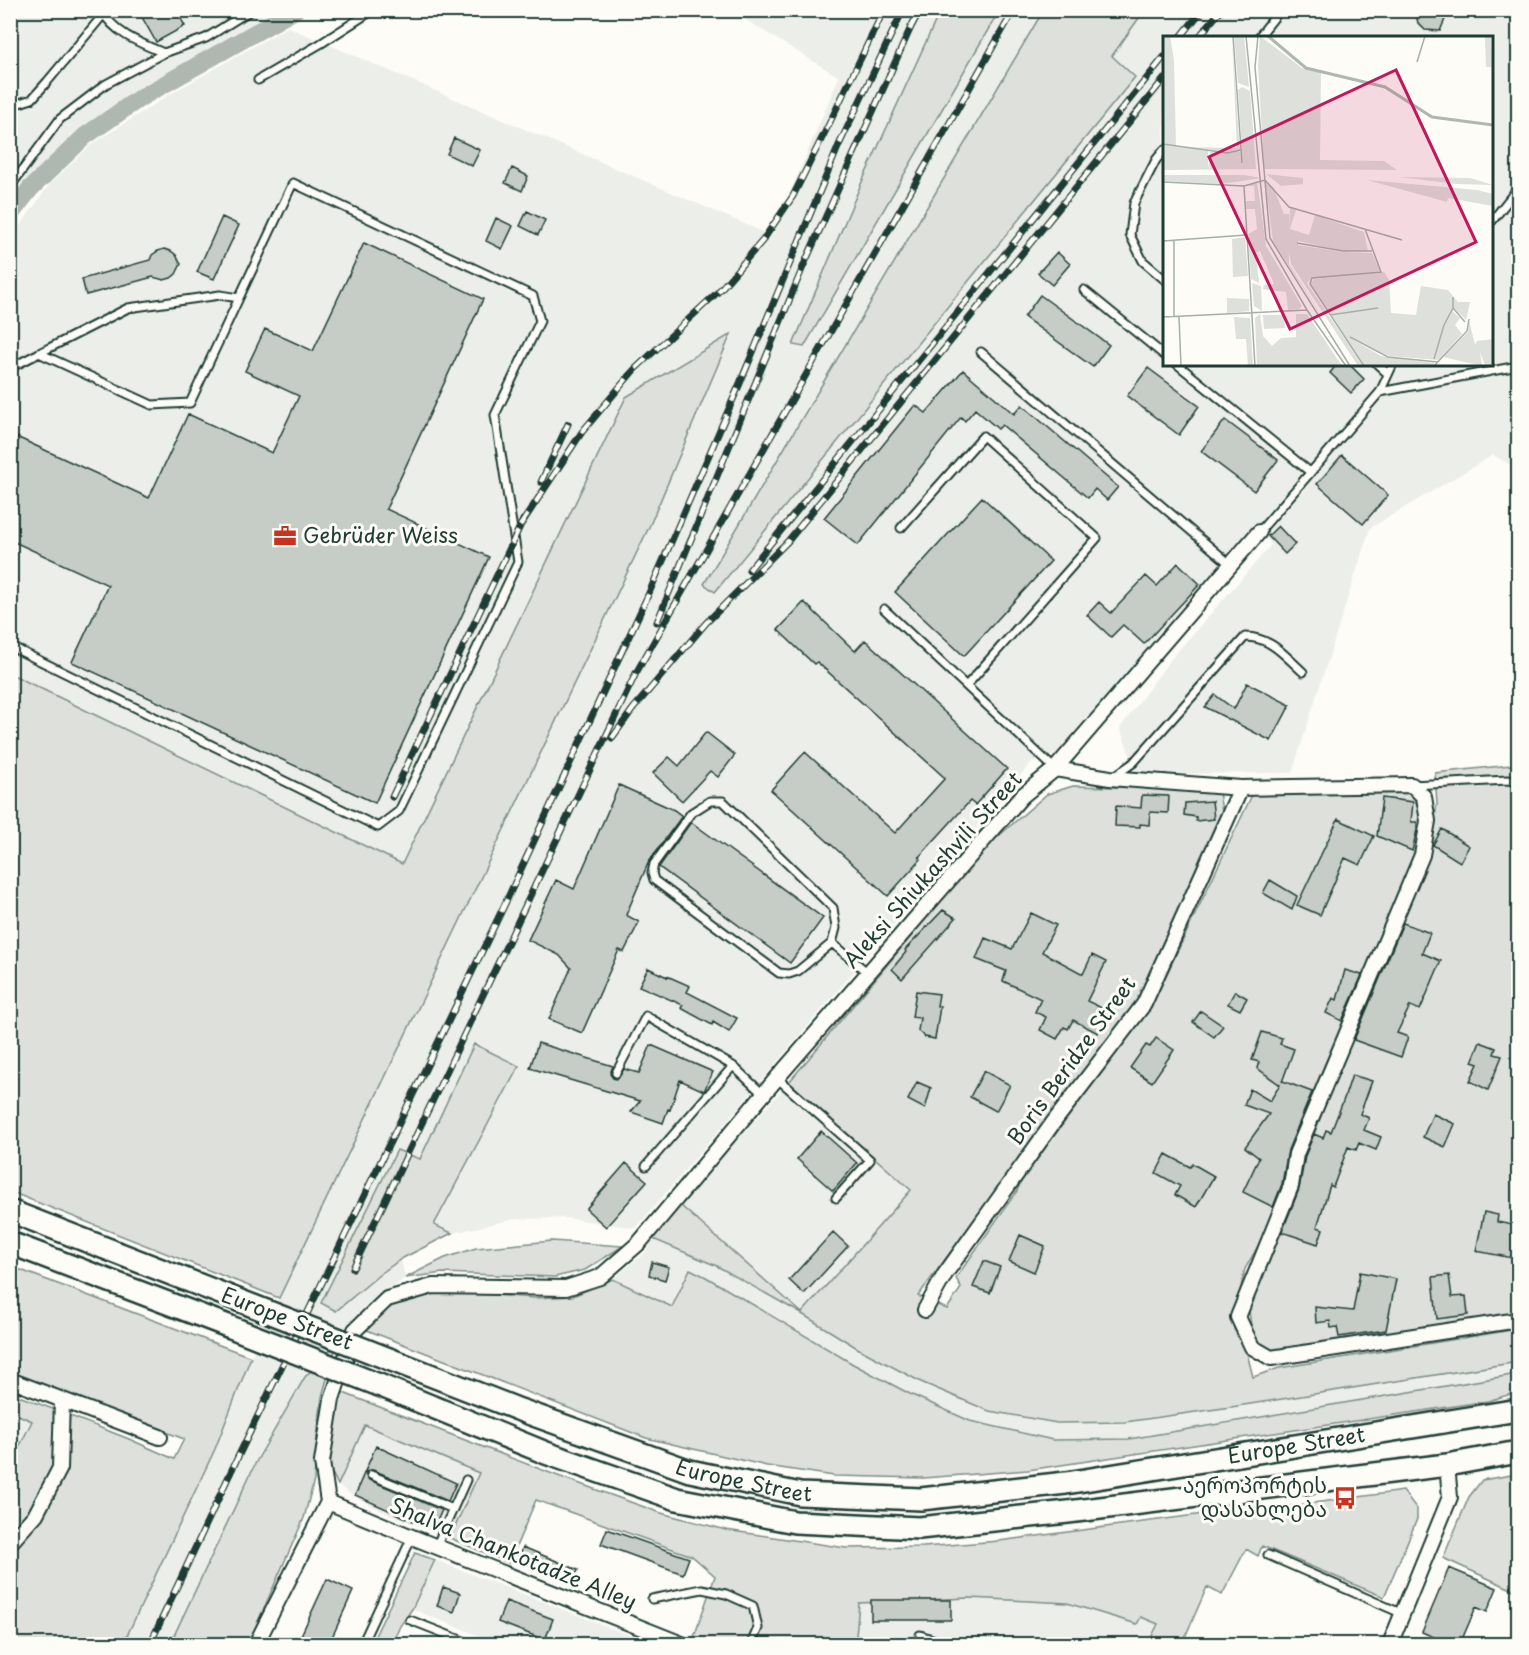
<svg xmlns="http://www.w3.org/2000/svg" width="1529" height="1655" viewBox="0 0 1529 1655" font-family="'Playpen Sans','Noto Sans Georgian',sans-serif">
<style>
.built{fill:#eceee9;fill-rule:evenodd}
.green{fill:#dde0db;stroke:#7e8e88;stroke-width:1.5}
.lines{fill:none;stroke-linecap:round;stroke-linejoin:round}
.canal{stroke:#aeb8b1;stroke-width:18}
.building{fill:#c6cdc7;stroke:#1f3d34;stroke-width:1.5}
.service-casing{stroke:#1f3d34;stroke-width:11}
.minor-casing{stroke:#1f3d34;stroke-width:18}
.primary-casing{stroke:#1f3d34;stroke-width:26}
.service{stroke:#fdfcf7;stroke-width:7}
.minor{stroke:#fdfcf7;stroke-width:14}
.primary{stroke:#fdfcf7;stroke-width:21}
.rail-casing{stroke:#1f3d34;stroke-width:7}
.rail{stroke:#fdfcf7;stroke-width:4.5;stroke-dasharray:14;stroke-linecap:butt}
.primary-bridge-casing{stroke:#1f3d34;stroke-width:26;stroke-linecap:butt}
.primary-bridge{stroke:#fdfcf7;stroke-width:21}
.labels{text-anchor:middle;stroke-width:6;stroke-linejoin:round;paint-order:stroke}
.poi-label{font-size:21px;fill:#1f3d34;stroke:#fdfcf7;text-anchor:start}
.street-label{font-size:21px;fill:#1f3d34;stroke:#fdfcf7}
.inset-river{fill:none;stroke:#aeb8b1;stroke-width:3}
.inset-road{fill:none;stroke:#a4b0a9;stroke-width:1.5}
.view{fill:#c2185b;fill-opacity:0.15;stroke:#c2185b;stroke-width:3}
.inset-edge{fill:none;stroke:#1f3d34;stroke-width:3}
</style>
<rect width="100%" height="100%" fill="#fdfcf7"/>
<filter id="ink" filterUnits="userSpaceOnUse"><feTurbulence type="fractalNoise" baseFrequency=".0167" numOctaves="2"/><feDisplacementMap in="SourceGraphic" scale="12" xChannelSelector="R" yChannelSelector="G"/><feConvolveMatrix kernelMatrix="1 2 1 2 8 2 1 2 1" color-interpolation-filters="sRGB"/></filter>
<g filter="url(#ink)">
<path class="built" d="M11,11H274L142,86L78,129L28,180L11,203Z
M731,11H940L861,184L804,347L999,11H1043L704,584L715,592L1134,77L1111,56L1144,11H1518V469L1493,455L1370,528L1292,773L1137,774L1120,728L1170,660L1272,544L1253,528L1059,753L1031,763L636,1228L567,1218L515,1219L452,1233L434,1226L519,1067L474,1044L420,1159L398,1150L336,1310L379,1275L401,1259L405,1278L360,1313L337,1343L256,1462L170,1644H123L215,1449L251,1357L650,525L730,335L626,397L402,864L11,674V239L50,184L92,144L172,93L288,27L772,236L839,77ZM1164,38H1492V364H1164Z
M789,1082L911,1190L802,1314L1125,1422L1231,1407L1518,1362V1374L1129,1439L1053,1440L970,1421L910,1394L853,1364L690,1270L672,1307L613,1279L646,1252L653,1239L717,1266L799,1312L680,1205Z
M11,1412L32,1421L11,1466Z
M364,1425L479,1473L450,1538L380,1510L350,1494L338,1485Z
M435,1560L652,1644H500L412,1609Z
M969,1598L1067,1603L1136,1624L1141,1617L1158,1624L1148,1644H879L856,1636L858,1603Z"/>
<path class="green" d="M940,11H999L804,347L793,345L861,184Z
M1043,11H1144L1112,56L1135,77L715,592L704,584Z
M731,334L650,525L279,1298L11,1192V674L402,864L626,397Z
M1511,765L1518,767V1313L1268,1352L1252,1333L1249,1311L1346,1048L1431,843L1437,804L1435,773Z
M1073,786L1203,789L1219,792L1223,818L1141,998L918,1296L947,1309L961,1288L956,1278L1017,1191L1023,1177L1151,1007L1252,795L1409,793C1422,805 1420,821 1421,838L1316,1085L1285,1163L1283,1174L1266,1232L1245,1269L1235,1313L1234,1329L1246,1349L1253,1377L1279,1368L1518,1329V1362L1231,1407L1125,1422L1057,1423L989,1411L921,1382L859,1349L802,1314L717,1266L653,1239L680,1205L802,1313L911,1190L789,1082L986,847L1047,794Z
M474,1044L519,1066L434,1225L452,1233L401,1259L379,1275L336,1311L321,1303L397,1150L420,1159Z
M552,1241L623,1246L585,1270L555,1277L443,1273L405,1278L445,1258L476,1248Z
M10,1266L251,1357L215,1449L123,1644H11V1548L66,1466L68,1415L129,1439L174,1459L184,1439L11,1372Z
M690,1269L706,1277L853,1364L910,1394L970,1421L1053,1440L1129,1439L1518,1374V1392L1488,1401L1028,1470L923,1478L834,1476L767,1466L646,1438L364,1329L373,1320L395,1304L440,1291L535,1298L573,1296L613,1279L672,1307Z
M337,1343L322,1397L317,1437L314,1480L304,1518L248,1644H170L256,1462L305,1377Z
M341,1392L558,1476L661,1513L726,1530L846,1548L923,1547L999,1541L1211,1513L1268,1509L1403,1491L1417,1509V1519L1384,1597L1262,1546L1258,1556L1246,1549L1222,1595L1207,1587L1182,1644H1148L1158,1624L1141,1617L1137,1624L1067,1603L969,1598L859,1603L856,1636L880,1644H714L694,1637L715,1576L692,1556L536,1500L509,1563L450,1538L479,1473L365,1425L338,1485L328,1465L329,1448Z
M11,1393L58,1411C58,1423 60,1437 57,1449C51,1484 34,1509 11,1535L10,1466L32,1421L11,1412Z
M1518,1474V1592L1443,1558L1469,1497L1482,1480Z
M415,1553L435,1560L412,1609L400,1626L392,1644H371Z"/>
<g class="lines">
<path class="canal" d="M10,215L30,189L85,136L140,98L295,10"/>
</g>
<path class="building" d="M138,10H176L185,26L156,42Z
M1415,10H1449L1440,31L1425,30L1418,23Z
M454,138L480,150L472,166L447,154Z
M512,168L528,176L522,191L505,183Z
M527,211L545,220L538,235L520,226Z
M222,217L239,225L214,279L197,272Z
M496,218L513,226L502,249L486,241Z
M364,243L483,299L386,509L489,557L375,803L72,662L108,585L10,540V434L149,498L188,414L272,453L299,396L245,371L265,329L313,351Z
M164,249L171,251L176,255L181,264L176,274L171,278L164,280L153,277L86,295L82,279L150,260L152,255L158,251Z
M1057,252L1070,264L1052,285L1038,273Z
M1040,295L1109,345L1093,367L1024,317Z
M1337,364H1349L1364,379L1351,393L1330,373Z
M1148,368L1199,406L1179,435L1127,396Z
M963,370L1014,414L1022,405L1118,487L1107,500L1095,489L1088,498L1002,425L998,429L975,409L965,421L961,417L858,545L824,518L915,405L926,413Z
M1225,420L1278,460L1254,491L1201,451Z
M1342,455L1388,495L1363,524L1317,484Z
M982,497L1051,561L964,656L895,592Z
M1278,526L1295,544L1285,554L1268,536Z
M1178,563L1200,584L1144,644L1123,625L1111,637L1087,615L1099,602L1111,613L1146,576L1157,586Z
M804,602L855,651L865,640L1007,769L975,805L970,801L919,857L921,859L888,896L771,790L805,752L895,833L945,778L817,662L814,664L778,630Z
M1247,683L1290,705L1271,741L1205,707L1215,695L1234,709Z
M706,732L735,755L718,777L710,771L682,801L653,773L669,757L679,766Z
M619,785L674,810L682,816L649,861L626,915L639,922L624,952L619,950L582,1033L549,1019L571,968L559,955L528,940L556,880L574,889Z
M1142,795L1169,796L1168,813L1150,812L1149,825L1140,824V827L1115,826L1116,806L1141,808Z
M1382,798L1413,802L1411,822H1417V830L1412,851L1377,836Z
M1212,801L1214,819L1196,821V817L1184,815L1185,803Z
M1338,819L1374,836L1360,865L1345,858L1320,915L1297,905Z
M691,822L823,918L790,963L659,867Z
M1442,829L1469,846L1460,862L1433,845Z
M1270,880L1297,896L1292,910L1263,893Z
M943,910L956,918L902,979L892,969L906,952L905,950Z
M1031,913L1056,925L1042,952L1083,974L1092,955L1106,962L1087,1001L1108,1011L1098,1033L1073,1020L1068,1029L1064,1027L1057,1039L1040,1030L1046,1017L1035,1012L1041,999L1003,981L1006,971L976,959L985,938L1012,949Z
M1403,923L1430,933L1422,953L1441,961L1420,1010L1410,1006L1397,1033L1408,1037L1401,1057L1354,1040Z
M648,968L667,977V976L690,986L687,992L737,1018L729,1032L713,1022L712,1025L681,1008L683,1005L639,986Z
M1345,970L1362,975L1342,1021L1326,1013L1333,998L1337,1000Z
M916,991L939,994L937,1006H940L935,1039L925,1037L918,1031L920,1018L912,1017Z
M1235,991L1247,998L1240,1010L1228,1004Z
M1201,1011L1223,1026L1214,1037L1193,1022Z
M1262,1032L1282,1038L1280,1044L1294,1049L1282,1082L1283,1081L1312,1092L1288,1150L1282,1184L1273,1207L1243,1192L1259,1158L1245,1147L1269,1114L1244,1105L1250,1089L1270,1101L1280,1085L1257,1068L1259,1062L1252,1060Z
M1156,1038L1174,1050L1152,1082L1130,1068L1146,1045L1150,1047Z
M1480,1042L1496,1048L1494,1054L1502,1056L1488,1090L1470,1081L1478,1064L1472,1062Z
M538,1043L613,1066L610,1074L613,1078L616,1079L619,1077L624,1069L639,1073L651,1045L713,1072L704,1091L680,1080L670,1110L668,1109L663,1123L631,1112L640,1101L530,1068Z
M984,1071L1010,1085L996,1111L970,1097Z
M1352,1075L1372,1081L1360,1114L1369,1118L1364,1130L1381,1137L1376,1150L1359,1143L1356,1150L1348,1147L1333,1187L1330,1185L1317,1227L1323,1229L1318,1244L1282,1232L1299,1189L1305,1156L1314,1134L1323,1138L1326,1130L1331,1132L1345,1096Z
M917,1082L931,1088L925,1109L908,1100Z
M1433,1114L1455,1124L1445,1147L1423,1137Z
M821,1131L857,1163L833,1191L797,1159Z
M1166,1154L1190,1167L1193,1164L1214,1176L1196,1207L1175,1195L1180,1186L1156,1173Z
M626,1163L647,1181L606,1227L586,1209Z
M1484,1212L1498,1215L1497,1222L1518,1226V1259L1476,1251Z
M833,1232L848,1246L804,1294L789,1280Z
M1020,1235L1045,1246L1034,1272L1009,1261Z
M984,1261L1000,1267L990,1293L973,1287Z
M652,1262L669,1267L665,1280L649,1275Z
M1360,1272L1396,1279L1386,1330L1339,1337L1337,1327L1331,1328L1330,1321L1316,1323L1315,1307L1353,1311Z
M1449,1275L1452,1297L1466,1296L1468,1315L1437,1319L1433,1277Z
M376,1446L456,1483L448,1501L373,1470H370L366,1472V1476L369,1480L442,1510L433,1530L355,1495L360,1485H359Z
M607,1529L689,1558L683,1574L601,1544Z
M523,1547L578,1570L573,1583L518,1560Z
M1449,1568L1497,1588L1487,1612L1476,1607L1460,1644H1450L1422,1632Z
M327,1579L353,1591L329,1644H297Z
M443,1587L460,1593L454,1612L437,1606Z
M871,1600H951V1620H871Z
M506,1601L553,1619L545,1640L498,1622Z"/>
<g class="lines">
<g class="service-casing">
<path id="service" d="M101,10C115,34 140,43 164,53
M1258,38L1280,10
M258,80L320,44L373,10
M10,106L32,99L47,82L103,15
M1164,150L1156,160L1134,203L1130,235L1143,261L1164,279
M10,187L60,119L106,84L164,53L206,38L251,10
M1492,221L1518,188
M1084,290L1164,355
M981,352L1230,564
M39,353L152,405L190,403L239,298
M1177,364L1310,472
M1377,364L1388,374
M10,368L128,308L220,295L239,298L293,183L533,296L540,321L495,415L518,562L399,811L378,827L10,646
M1380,392L1393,364
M901,528L983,436L1097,538L967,685
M1259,532L1380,392L1518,366
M884,609L1055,769
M1113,777L1133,763L1245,637C1271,637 1285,656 1303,672
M1412,785L1508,780L1518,782
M832,943L798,971L789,974L779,973L654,880L652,873L654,864L691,813L710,801H723L833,908L836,928L832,943L868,973
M616,1073L646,1016L733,1066L763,1094
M777,1078L870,1160L836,1198
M646,1166L733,1066
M371,1475L453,1509
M436,1547L466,1480
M1268,1555L1403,1614
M652,1599L702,1589L726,1594L753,1606L758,1628L751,1644
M410,1620L471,1644
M920,1635L946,1644
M362,1644L412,1537"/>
</g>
<g class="minor-casing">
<path id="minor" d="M1055,769L1110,778L1241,788L1412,785L1424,797L1428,821L1422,855L1296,1154L1291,1186L1238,1317L1252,1347L1271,1358L1518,1320
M925,1310L945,1274L1053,1123L1144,1004L1241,788
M10,1380L160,1437
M328,1502L322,1462L332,1399L355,1330L387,1299L433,1286L566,1288L600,1277L639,1243L777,1078L1022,796L1055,769L1259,532
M328,1502L412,1537L682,1644
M10,1543L36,1514L60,1468L62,1400
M256,1644L328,1502
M1390,1644L1450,1497L1447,1465"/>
</g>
<g class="primary-casing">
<g id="primary">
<path d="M10,1211L238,1300"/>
<path d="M10,1243L228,1326"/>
<path id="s1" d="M389,1359L520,1410L690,1471L800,1494L921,1499L1066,1483L1518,1410"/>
<path d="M379,1385L546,1453L677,1499L795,1522L919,1528L1068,1512L1447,1465L1518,1452"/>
</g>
</g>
<use href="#service" class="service"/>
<use href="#minor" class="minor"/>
<use href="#primary" class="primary"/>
<g class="rail-casing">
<path id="rail" d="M1180,38L1202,10
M1198,38L1221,10
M541,482L568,424
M520,526L582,432L634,370L719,291L763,240L793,196L829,124L884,10
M749,570L1164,57
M657,622L803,267L911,27L920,10
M612,738L633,709L706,623L788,541L1164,79
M392,797L523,520
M353,1268L636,673L1014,10
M150,1644L236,1461L503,908L649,593L741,381L839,145L903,10"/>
</g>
<use href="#rail" class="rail"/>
<g class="primary-bridge-casing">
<path id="primary-bridge" d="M238,1300L389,1359
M228,1326L379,1385"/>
</g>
<use href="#primary-bridge" class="primary-bridge"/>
</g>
</g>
<defs>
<g id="office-bare" transform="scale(1.8)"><path d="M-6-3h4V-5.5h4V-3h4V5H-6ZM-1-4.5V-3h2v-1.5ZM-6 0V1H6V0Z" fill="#c8321e" stroke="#fdfcf7" stroke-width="2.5" paint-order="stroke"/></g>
<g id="bus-bare" transform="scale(1.8)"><path d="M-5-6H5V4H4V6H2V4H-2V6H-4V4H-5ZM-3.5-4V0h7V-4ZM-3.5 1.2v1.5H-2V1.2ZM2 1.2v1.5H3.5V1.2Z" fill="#c8321e" stroke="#fdfcf7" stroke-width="2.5" paint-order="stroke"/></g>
</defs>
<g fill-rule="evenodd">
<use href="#office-bare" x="285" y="536"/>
<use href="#bus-bare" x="1345" y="1498"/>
</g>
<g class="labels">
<g class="poi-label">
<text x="303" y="543">Gebrüder Weiss</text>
<text x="1327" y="1493" text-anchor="end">აეროპორტის<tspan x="1327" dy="24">დასახლება</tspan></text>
</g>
<g class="street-label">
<text transform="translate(933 870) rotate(-48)" y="7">Aleksi Shiukashvili Street</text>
<text transform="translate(1072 1061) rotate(-54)" y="7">Boris Beridze Street</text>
<text transform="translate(287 1319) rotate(21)" y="7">Europe Street</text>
<text dy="7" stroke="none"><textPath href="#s1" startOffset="934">Europe Street</textPath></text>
<text dy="7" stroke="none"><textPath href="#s1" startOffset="376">Europe Street</textPath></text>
<text transform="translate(513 1554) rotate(22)" y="7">Shalva Chankotadze Alley</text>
</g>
</g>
<g transform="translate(1163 36)">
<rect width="330" height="330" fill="#fdfcf7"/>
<path d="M0,0H7L11,25L13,111L74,112L69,0L77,115L69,117L13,111L0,107ZM71,0H81L86,51L75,47ZM97,0L139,32L158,37L157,124L221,125L234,134L101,133L95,29ZM322,1H328L329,31H323ZM79,51L87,55L93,133L0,134V108L45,115V133L47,116H77L80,130L75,54ZM103,138L140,142V148L118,150ZM0,139H81L99,142L58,148L0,145ZM236,141L307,142L330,149L294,148ZM204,144L314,154L330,158V170L285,162L284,166ZM94,145L103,210L139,270L136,273L125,274L123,256L100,253L101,249L111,248L97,215L93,217L96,247L88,243L85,198L94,193L92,173H83V165H92L91,150H83ZM102,145L110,151L121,178H126V228L164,289L110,205ZM127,172L133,174L127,193L146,199L152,179L201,196L205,215H180L135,205V209L180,216L209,217L217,235L148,243L144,247L200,330H195L128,228L125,210ZM82,201L85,240L70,241L69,203ZM221,236L226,244L228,277L253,279L258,250L285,254L295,266H307L303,284L292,273L289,275L297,282L292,289L299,298L276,324L226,320L187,302L218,320L272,327L268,330H202L147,248L151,243ZM89,247L98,250L99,275L91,270ZM64,262L86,263V275L64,277ZM97,278L100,300L109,310L118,302L133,301V278H144L179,330H94L92,282ZM100,279H121L122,292L101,293ZM71,281L87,282L90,330H85L83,303H73ZM306,284L312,309L314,305L330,303V329H322L317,316L319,330L280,321L305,296Z" fill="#dde0db"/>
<path class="inset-river" d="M105,0L143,32L222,51L269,81L330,89"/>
<path class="inset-road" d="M70,0L79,127M83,0L103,203L144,274L183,330M95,0L92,31L107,202L187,330M254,26L262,0M0,108L64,117L78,114M0,146L81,150L102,144L126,171L239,204M81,150L92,330M0,205L83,199M11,205V281M134,207L180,215H209M290,261V272L302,286M167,279L215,272M0,281L144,274M16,281L18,330M187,301L225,321L275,326M271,323L281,289L290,272M201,330L147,248L149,242L218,236L202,193M271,330L304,295L306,283"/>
<path class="view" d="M233,34L313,206L127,293L46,121Z"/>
<rect width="330" height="330" class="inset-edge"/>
</g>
<rect width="1529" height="1655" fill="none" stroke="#fdfcf7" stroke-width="36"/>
<rect x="18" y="18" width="1493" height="1619" fill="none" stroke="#1f3d34" stroke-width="2" filter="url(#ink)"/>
</svg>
